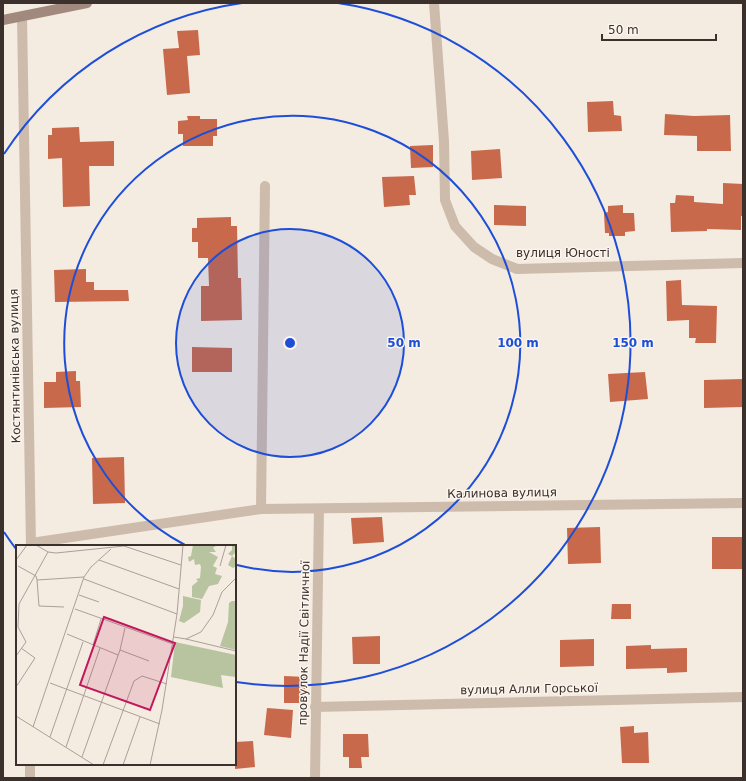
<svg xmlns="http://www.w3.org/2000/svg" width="746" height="781" viewBox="0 0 746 781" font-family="'DejaVu Sans',sans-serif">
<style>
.building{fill:#c8694b}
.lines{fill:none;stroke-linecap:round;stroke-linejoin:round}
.street{stroke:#cdbbac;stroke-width:10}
.secondary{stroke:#a18a7d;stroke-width:10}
.ring{fill:none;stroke:#1d4ed8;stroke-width:2}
.labels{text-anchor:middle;stroke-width:3;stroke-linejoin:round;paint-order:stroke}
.street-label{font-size:12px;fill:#3b302b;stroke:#fbf5ee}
.inset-road{fill:none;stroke:#aaa098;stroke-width:1}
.view{fill:#c2185b;fill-opacity:0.15;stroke:#c2185b;stroke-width:2}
.inset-edge{fill:none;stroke:#3b302b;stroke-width:2}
.centre{fill:#1d4ed8;stroke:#fbf5ee;stroke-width:2}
.ring-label{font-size:12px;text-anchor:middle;font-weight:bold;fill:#1d4ed8;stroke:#fbf5ee;stroke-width:3;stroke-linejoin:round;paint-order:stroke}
</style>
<rect width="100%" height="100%" fill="#f4ebe1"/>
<path class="building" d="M198,30L200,55L187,56L190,93L167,95L163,49L179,48L177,31Z
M613,101L614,115L621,116L622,131L588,132L587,102Z
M665,114L694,116L730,115L731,151H697V136L664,135Z
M187,116H200V119H217V136H213V146H183V134H178V121L188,120Z
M79,127L80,142L114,141V166H89L90,206L63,207L62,158L48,159V135H52V128Z
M433,145V167L411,168L410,146Z
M500,149L502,178L472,180L471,151Z
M414,176L416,195H409L410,205L384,207L382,177Z
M723,183L743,184V216H741V230L707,229V231L671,232L670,203H675L676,195L694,196V202L723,204Z
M494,205L526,206V226L494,225Z
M623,205V213H634L635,231L625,232V236H609V233H605L604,213L608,212V206Z
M231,217V226H237L238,278H241L242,320L201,321V286H209L208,258H198V242H192V228H197V218Z
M86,269V282H94V290H128L129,301L55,302L54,270Z
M681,280L682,305L717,306L716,343H695L696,338H689V320L667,321L666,281Z
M192,347L232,348V372H192Z
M76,371V381H80L81,407L44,408V382H56V372Z
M645,372L648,399L610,402L608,374Z
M743,379V407L704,408V380Z
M124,457L125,503L93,504L92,458Z
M382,517L384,542L353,544L351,518Z
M600,527L601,563L568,564L567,528Z
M712,537H743V569H712Z
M612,604H631V619H611Z
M380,636V664H353L352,637Z
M594,639V666L560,667V640Z
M651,645V649L687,648V672L667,673V668L626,669V646Z
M284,676L306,677L305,703H284Z
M267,708L293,710L291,738L264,735Z
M634,726V733L648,732L649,763H622L620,727Z
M343,734H368L369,757H361L362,768H349V757H343Z
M253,741L255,767L235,769V742Z"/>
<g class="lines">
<path class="street" d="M434,3L444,141L445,200L455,226L474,247L492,259L517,269L743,263
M22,17L31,546
M261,509L265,186
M31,543L261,509L743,503
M315,707L743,697
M30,778V764
M315,778L319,509"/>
<path class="secondary" d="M3,20L87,3"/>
</g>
<circle cx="290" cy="343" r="114" fill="#1d4ed8" fill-opacity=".12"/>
<g class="ring">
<circle cx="290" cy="343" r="114"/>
<path d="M185 545A228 228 0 1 1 237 565"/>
<path d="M16 549A343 343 0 0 1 4 532M4 154A343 343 0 0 1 242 3M338 3A343 343 0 1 1 236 682"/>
</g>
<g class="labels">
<g class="street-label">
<text x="563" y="257">вулиця Юності</text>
<text transform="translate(15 366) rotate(-91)" y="4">Костянтинівська вулиця</text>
<text transform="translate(502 493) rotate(-1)" y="4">Калинова вулиця</text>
<text transform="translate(304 643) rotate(-89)" y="4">провулок Надії Світличної</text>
<text transform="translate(529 689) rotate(-1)" y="4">вулиця Алли Горської</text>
</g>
</g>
<g transform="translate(16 545)">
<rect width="220" height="220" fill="#f4ebe1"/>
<path d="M177,0H201L197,3L200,7H193L202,12L197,21L201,23L199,29L206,31L202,39L193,41L186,54L176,52V41L182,36L180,34L184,33L185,22L184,19L179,20L178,14L173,17L172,12L175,11ZM216,0H220V7L216,11L220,14V21L217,23L212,20L216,11L212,9L216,5ZM167,51L185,55L184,67L168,78L163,76L167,61ZM216,56H220V105L204,101L212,77L213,58ZM159,97L220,110V132L205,130L207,143L155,132Z" fill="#b8c4a0"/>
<path class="inset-road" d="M20,0L32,7L40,8L108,1L165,20M0,15L11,0M83,15L163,44M2,21L20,31L21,35L68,32M204,21L210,0M68,34L161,69M21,35L23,61L48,62M63,50L83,57M59,64L157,99M51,89L102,110M158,92L170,94L185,87L197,70L206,47L220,33M170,94L220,106M77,100L85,74M104,105L133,116M0,111L10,97L2,82L3,59L32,7M34,138L144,179M0,142L19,113L5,103M0,171L78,220M17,182L68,32L75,22L95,4M34,192L67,97M50,202L84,103M66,212L104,105L109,83M87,220L118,136L126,131L151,139M107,220L124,172M134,220L146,165L161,69L167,0"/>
<path class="view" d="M88,72L159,98L134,165L64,140Z"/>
<rect width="220" height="220" class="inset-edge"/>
</g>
<circle cx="290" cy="343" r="6" class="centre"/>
<g class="ring-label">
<text x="404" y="347">50 m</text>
<text x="518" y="347">100 m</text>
<text x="633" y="347">150 m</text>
</g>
<rect width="746" height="781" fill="none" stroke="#3b302b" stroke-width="8"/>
<path d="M602 34v6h114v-6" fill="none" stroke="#3b302b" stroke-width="2"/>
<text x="608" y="34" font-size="12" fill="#3b302b" stroke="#fbf5ee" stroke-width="3" paint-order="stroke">50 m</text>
</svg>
